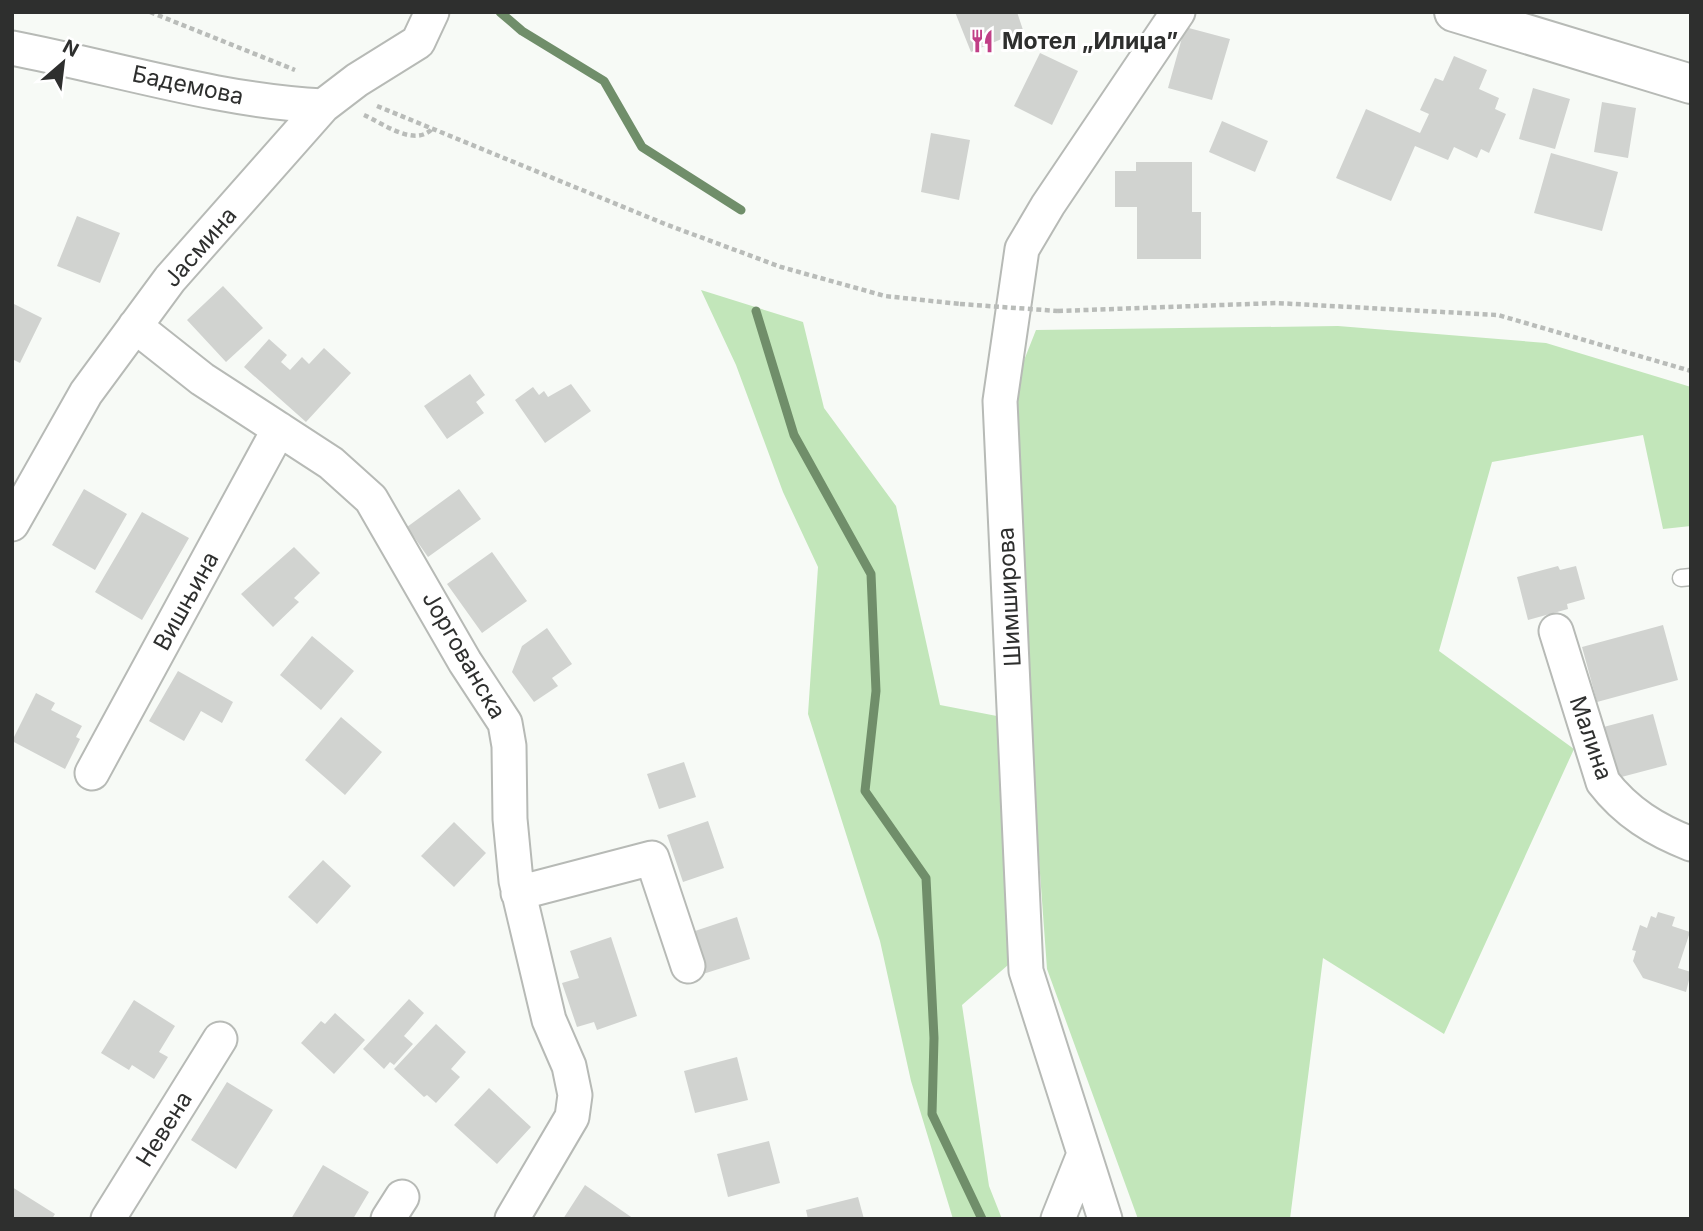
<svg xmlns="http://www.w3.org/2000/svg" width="1703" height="1231" viewBox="0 0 1703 1231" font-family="Inter,sans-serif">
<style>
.green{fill:#c2e6ba}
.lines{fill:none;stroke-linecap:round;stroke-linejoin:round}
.stream{stroke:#708e6a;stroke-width:9}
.building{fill:#d1d3d0}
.service-casing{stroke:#b7bab6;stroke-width:19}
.minor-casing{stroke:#b7bab6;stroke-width:37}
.secondary-casing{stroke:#b7bab6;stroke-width:42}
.path{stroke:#b9bcb9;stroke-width:4.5;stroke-dasharray:5 3.5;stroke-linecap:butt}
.service{stroke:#fff;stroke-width:16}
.minor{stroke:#fff;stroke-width:33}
.secondary{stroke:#fff;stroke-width:38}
.path-bridge{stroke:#b9bcb9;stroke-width:4.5;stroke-dasharray:5 3.5;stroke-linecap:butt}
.labels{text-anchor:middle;stroke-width:6;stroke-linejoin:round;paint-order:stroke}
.poi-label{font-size:23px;font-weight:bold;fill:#2e2f2e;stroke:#fff;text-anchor:start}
.street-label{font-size:23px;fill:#2e2f2e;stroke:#fff}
</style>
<rect width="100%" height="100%" fill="#f7faf6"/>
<path class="green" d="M701,290L803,322L824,408L896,506L940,705L1002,717L1008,965L962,1005L989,1186L1002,1219H953L911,1081L880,941L808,714L818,567L783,492L736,365Z
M1338,326L1546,343L1691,387V526L1663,529L1643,435L1492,462L1439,651L1574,749L1444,1034L1323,958L1290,1219H1138L1047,969L1029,722L1017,378L1036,330Z"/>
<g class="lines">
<path class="stream" d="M500,12L522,31L604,81L642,147L741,210
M756,311L794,435L871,574L876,691L865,791L926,878L934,1038L932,1114L982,1219"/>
</g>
<path class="building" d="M955,12H1017L1023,30L971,52Z
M1185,27L1230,39L1212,100L1168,88Z
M1040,53L1078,71L1052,125L1014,106Z
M1454,56L1487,70L1479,89L1499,98L1495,109L1506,114L1489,153L1481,149L1477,158L1454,147L1448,160L1415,146L1391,201L1336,178L1366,109L1420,133L1429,114L1420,110L1435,78L1443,81Z
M1533,88L1570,99L1555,149L1519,139Z
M1602,102L1636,108L1628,158L1594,152Z
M1222,121L1268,141L1255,172L1209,152Z
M931,133L970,140L959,200L921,192Z
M1551,153L1618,172L1602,231L1534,213Z
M1136,162H1192V212H1201V259H1137V207H1115V171H1136Z
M77,216L120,233L100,283L57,266Z
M223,286L263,328L226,362L187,320Z
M12,303L42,318L20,363L12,359Z
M269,339L287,355L281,362L290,370L302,357L309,364L324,348L351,373L306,422L244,367Z
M470,374L485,395L476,402L484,413L447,439L424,406Z
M571,384L591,411L545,443L515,400L533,387L539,395L544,391L548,397Z
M84,489L127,514L95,570L52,545Z
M459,489L481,519L428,557L407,527Z
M142,512L189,538L142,620L95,592Z
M294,547L320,573L294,598L299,602L273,627L241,594Z
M492,552L527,601L482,633L447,584Z
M1558,566L1560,570L1576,566L1585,599L1567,604L1568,609L1528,620L1517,577Z
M1663,625L1678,680L1597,702L1582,647Z
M547,628L572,664L552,678L558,686L534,702L512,672L522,646Z
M312,636L354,671L321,710L280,675Z
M178,671L233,702L222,723L201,711L184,741L149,721Z
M36,693L55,703L51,710L82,726L76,737L80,739L65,769L12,741Z
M1653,714L1667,765L1610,780L1596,729Z
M341,717L382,752L345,795L305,760Z
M684,762L696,797L659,809L647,774Z
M708,821L724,868L683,882L667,835Z
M454,822L486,853L454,887L421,856Z
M323,860L351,886L317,924L288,897Z
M1658,912L1675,917L1672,926L1690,932L1678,968L1691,972L1686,992L1643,978L1633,961L1636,951L1632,950L1640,925L1647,928L1651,916L1656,918Z
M737,917L750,959L703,974L689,933Z
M611,937L637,1016L597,1030L594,1022L577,1027L562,983L579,978L570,951Z
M409,999L424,1013L404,1036L413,1044L394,1065L390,1062L384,1069L363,1049Z
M134,1000L175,1026L159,1052L168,1057L154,1079L132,1065L129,1070L101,1053Z
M335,1013L365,1040L334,1074L301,1043L321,1021L325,1024Z
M436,1024L466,1052L451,1069L460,1077L436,1103L427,1095L424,1097L394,1069Z
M737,1057L748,1100L695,1113L684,1071Z
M227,1082L273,1110L236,1169L191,1140Z
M489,1088L531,1127L497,1164L454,1125Z
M769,1141L780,1183L728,1197L717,1154Z
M323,1165L369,1192L353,1219H291Z
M585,1185L634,1219H563Z
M12,1187L55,1214L52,1219H12Z
M858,1197L864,1219H808L806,1210Z"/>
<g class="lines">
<g class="service-casing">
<path id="service" d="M1681,578L1691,577"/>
</g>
<g class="minor-casing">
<path id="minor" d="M12,48C115,68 219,101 323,106
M135,326L202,379L331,463L371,499L465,662L505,723L509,746L510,819L516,881L549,1020L569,1066L575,1095L572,1117L512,1219
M12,524L86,393L170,279L323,106L357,80L418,42L432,12
M1556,631L1603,782C1626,812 1655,830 1691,844
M92,773L279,429
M518,893L652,858L688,966
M108,1219L220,1039
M388,1219L402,1197
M1058,1219L1084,1154
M1105,1219L1026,971L1000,401L1022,249L1048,205L1178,12"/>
</g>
<g class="secondary-casing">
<path id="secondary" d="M1454,12L1691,84"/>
</g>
<path class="path" d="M150,12L295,70
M377,106L665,224L781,267L885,296L960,304
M364,115C384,124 414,147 432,129
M1058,311L1276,303L1498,315L1691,371"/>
<use href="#service" class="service"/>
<use href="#minor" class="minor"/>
<use href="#secondary" class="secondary"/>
<path class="path-bridge" d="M960,304L1058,311"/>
</g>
<defs>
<g id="restaurant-bare" transform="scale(1.89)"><path d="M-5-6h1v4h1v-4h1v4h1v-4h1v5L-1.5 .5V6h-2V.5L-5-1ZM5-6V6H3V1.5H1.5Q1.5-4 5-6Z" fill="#c13f87" stroke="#fff" stroke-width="2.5" paint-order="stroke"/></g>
</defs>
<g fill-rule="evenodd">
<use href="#restaurant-bare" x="982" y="41"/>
</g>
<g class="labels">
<g class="poi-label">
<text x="1002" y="49">Мотел „Илиџа”</text>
</g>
<g class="street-label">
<text transform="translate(188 85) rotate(12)" y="8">Бадемова</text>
<text transform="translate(200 247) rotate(-49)" y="8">Јасмина</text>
<text transform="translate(1009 597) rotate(-93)" y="8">Шимширова</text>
<text transform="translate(186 601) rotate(-61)" y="8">Вишњина</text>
<text transform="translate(464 655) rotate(60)" y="8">Јоргованска</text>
<text transform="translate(1591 738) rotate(71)" y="8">Малина</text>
<text transform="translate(164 1129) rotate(-58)" y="8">Невена</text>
</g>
</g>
<rect width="1703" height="1231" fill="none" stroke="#2e2f2e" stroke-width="28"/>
<g transform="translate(63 63) rotate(28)" stroke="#ffffff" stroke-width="5" paint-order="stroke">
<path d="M0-5L12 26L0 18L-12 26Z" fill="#2e2f2e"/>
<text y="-10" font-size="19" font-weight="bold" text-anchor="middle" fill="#2e2f2e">N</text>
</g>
</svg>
